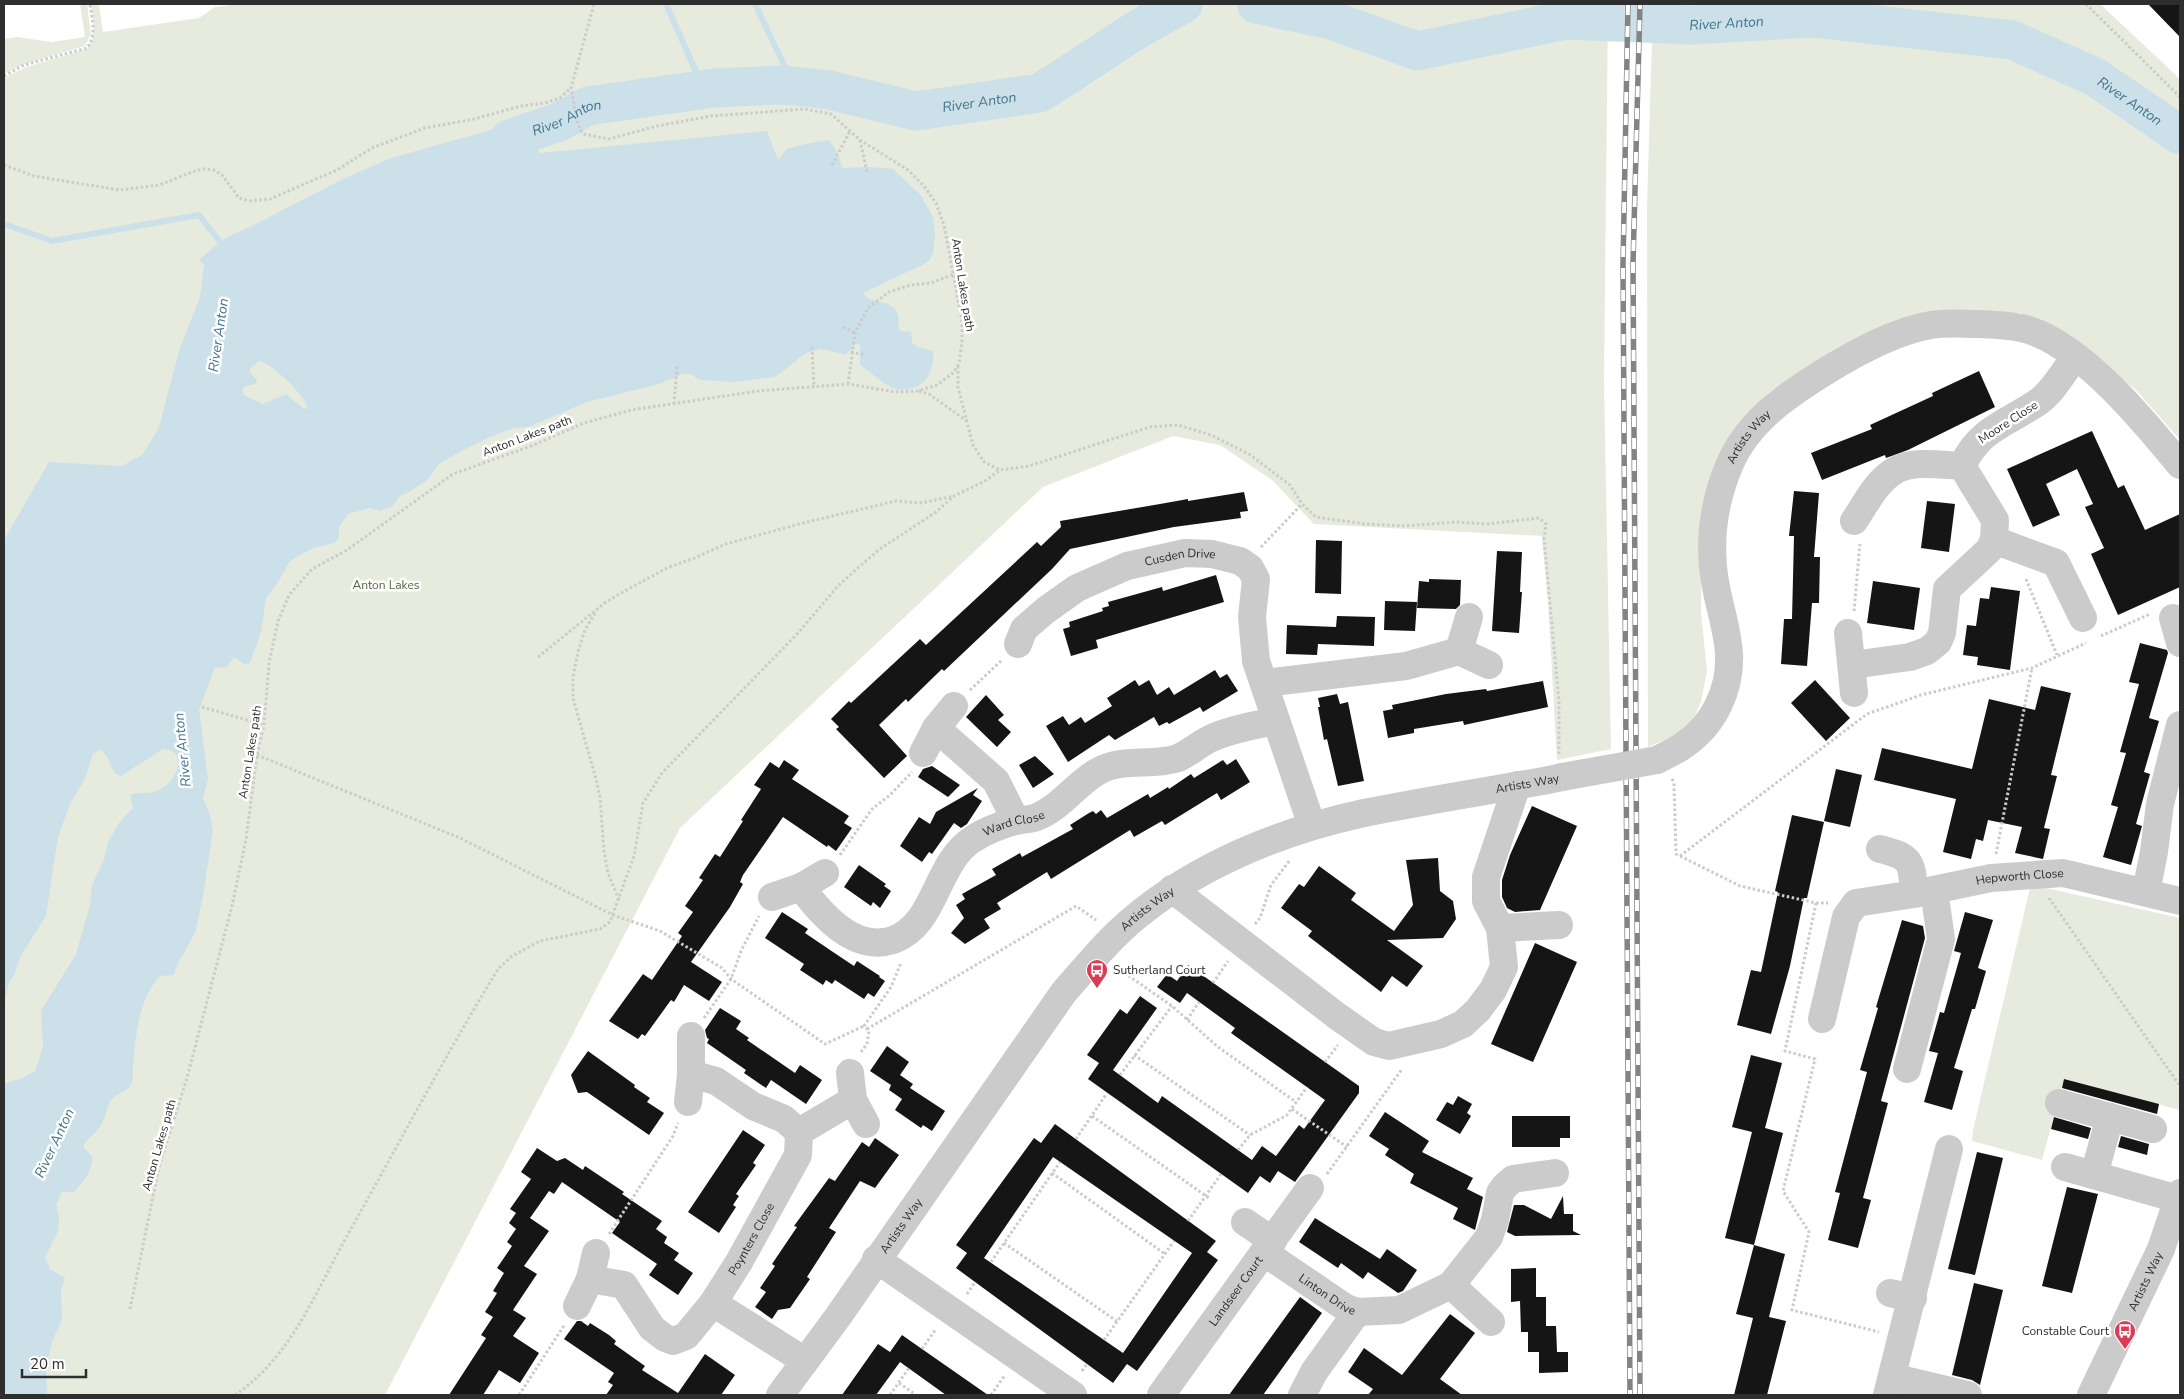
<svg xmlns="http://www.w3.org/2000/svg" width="2184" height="1399" viewBox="0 0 2184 1399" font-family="'Nunito Sans',sans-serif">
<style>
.green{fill:#e6ebdd}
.water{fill:#cbe0e9;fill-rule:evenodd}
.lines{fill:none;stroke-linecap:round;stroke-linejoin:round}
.stream{stroke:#cbe0e9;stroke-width:6}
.river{stroke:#cbe0e9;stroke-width:39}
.building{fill:#151515;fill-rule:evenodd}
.path{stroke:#cbcbcb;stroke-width:3;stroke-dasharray:2.5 2.5;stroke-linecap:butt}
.minor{stroke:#cbcbcb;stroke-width:28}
.rail-casing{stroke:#838383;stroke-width:5.5}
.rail{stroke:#fff;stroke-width:4;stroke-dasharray:11;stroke-linecap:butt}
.minor-bridge{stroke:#cbcbcb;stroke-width:28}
.labels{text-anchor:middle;stroke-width:5;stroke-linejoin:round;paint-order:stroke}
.street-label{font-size:12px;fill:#2e2e2e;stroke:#fff}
.park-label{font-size:12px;fill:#55673f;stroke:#fff}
.poi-label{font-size:12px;fill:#2e2e2e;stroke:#fff;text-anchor:start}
.water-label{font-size:14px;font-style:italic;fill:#42758b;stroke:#fff}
</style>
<rect width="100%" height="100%" fill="#fff"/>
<path class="green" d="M80,4H87L91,34L85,46L24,64L4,74V39L17,37L52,42L85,37Z
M91,4H99L103,32L199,18L215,7L239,4H1608L1604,382L1611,749L1557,760L1548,601L1542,536L1314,524L1272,480L1220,445L1173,436L1043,487L680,828L385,1395H4V78L26,67L87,49C98,35 93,20 91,4Z
M1653,4H2100L2180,79V440L2137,391L2072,339L2042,320L2020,313L1962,310L1804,372L1771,391L1740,421L1728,442L1702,515L1701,612L1707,671L1701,702L1693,720L1679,734L1648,747L1647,206Z
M2030,888H2046L2180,918V1110L2064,1079L2042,1160L1972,1141L1973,1130Z"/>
<path class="water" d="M558,112L560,134L542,139L534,147L540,153L767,131L778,160L787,149L805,144L829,140L835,148L843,168L868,167L893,169L920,194L933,217L935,235L933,254L928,262L863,293C873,306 889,298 897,312C900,318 897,325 900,331L911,332L912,343L918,347L933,351C936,373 921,394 896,389C886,387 869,371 860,365V345L856,344L845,355L836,352L821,349L806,353L775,377L734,382L700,380L690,374H683L659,384L587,402L528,427L514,428L493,436L463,450L439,464L427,480L409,492L400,496L392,507L379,511L370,508L348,514L339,527V538L335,543L313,548L290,561L278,582L266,598L261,632L250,663L244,664L234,657L226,668L215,667L199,710L208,779L203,798L210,815L213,830L203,896L195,933L177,965L174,975L160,976C138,999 136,1036 133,1066C132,1071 134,1077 132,1082C130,1092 117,1092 112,1099C106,1106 106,1119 100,1127C94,1135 87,1138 83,1147L92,1156C93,1171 84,1181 74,1192H62L56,1204L59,1218L58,1231L45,1257L50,1269L65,1278L61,1291L62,1320L52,1342L46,1369L47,1395H4V1084L22,1078L35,1071L43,1047L41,1011L76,954L90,905L92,885L104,860L108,842L119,823L133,808L130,795C138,792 146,794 154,792C166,789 181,772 178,759C176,751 171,750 163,749L121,776C108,772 112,755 99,750L93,754L85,779L71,802L58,837L46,916L21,955L14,975L9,982L4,1006V540L49,462L122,466L143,454L159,427L179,351L200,297L204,264L199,260L225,238L252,226L341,180L391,158L494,129L522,125ZM260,361C273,365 306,396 308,409L303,408L286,394L263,404L244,395L242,390L246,386L256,384L257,380L250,372V368Z"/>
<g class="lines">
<path class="stream" d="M666,4L704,90
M755,4L794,86
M4,224L52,241L199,215L224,247"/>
<g class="river">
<path id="s1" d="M1256,4L1331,20L1417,51L1566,20L1691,25L1814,18L2012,40L2095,77L2180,135"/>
<path id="s2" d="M509,139L559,122L588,106L714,88L780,85L794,86L829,90L916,111L1040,93L1138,29L1183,4"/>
</g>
</g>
<path class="building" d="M2148,4H2180V37Z
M1979,371L1995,407L1908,450L1886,458L1885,455L1822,480L1811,453L1872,429L1870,425L1933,396L1932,393Z
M2092,431L2118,488L2124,485L2145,530L2180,514V587L2118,615L2091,554L2104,548L2085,507L2093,504L2077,469L2046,484L2060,515L2033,527L2007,469Z
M1794,491L1819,493L1814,557H1820L1819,603H1812L1807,666L1781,664L1784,619H1792L1794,536H1789Z
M1244,492L1248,511L1240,512L1241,518L1174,527L1070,549L1052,569L944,671L942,669L908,702L906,699L879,725L907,756L884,778L836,729L839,727L831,719L849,701L851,703L920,639L926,645L1037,542L1041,546L1061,527L1060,521L1160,504L1188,499V501Z
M1927,501L1955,504L1949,552L1921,548Z
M1316,540L1342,541L1341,594L1315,593Z
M1497,551L1522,552L1520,592H1522L1519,633L1492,631Z
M1216,575L1224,602L1096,640L1098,648L1071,656L1063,629L1070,627L1069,622L1103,611L1102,608L1109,606L1108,602L1162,587L1163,591Z
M1429,579L1461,580L1460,605L1456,609L1417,608L1419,581L1429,582Z
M1873,581L1920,588L1914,630L1867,623Z
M1991,587L2020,591L2010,670L1977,665L1978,657L1963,655L1967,625L1976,626L1980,598L1989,599Z
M1385,601L1417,602L1415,631L1384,630Z
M1337,616L1375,617L1374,646L1318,644L1317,655L1286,654L1287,625L1336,627Z
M2140,643L2167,650L2168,653L2149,718L2159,721L2144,772L2150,774L2136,824L2142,826L2131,865L2103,857L2118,807L2111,805L2126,753L2120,752L2139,684L2129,682Z
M1215,670L1220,678L1227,674L1238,691L1203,712L1200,707L1169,724L1167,722L1159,726L1154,717L1115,740L1109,735L1068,762L1046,726L1063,716L1069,725L1081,717L1085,723L1112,706L1107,698L1135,680L1139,686L1149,680L1157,695L1169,687L1174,695Z
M1815,680L1850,718L1826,741L1791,703Z
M1543,681L1548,707L1464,725L1463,721L1414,729V733L1388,738L1383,711L1393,709L1392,705L1446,694L1486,689L1487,691Z
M2041,686L2071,693L2051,775L2057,776L2044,828L2050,829L2043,859L2015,853L2022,827L1988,820L1983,841L1976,839L1971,859L1943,852L1956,799L1874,780L1882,748L1972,769L1989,699L2035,710Z
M1337,694L1340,704L1348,702L1364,781L1338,786L1327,739L1324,740L1318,707H1320L1318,698Z
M986,695L1004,715L998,720L1011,732L997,747L966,717Z
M1035,756L1054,774L1033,788L1019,765Z
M1236,759L1250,782L1221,800L1217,793L1165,825L1162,821L1134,837L1130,830L1051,879L1047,872L997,903L1001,909L984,919L990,928L965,944L951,933L964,918L956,905L965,899L962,894L996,875L992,869L1020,853L1022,857L1073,829L1070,825L1089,813L1093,811L1096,814L1101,810L1107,818L1148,794L1150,798L1168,787L1169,789L1191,774L1194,778L1223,760L1227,765Z
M784,760L799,770L792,779L849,816L844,823L852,828L836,851L828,845L827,847L783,817L743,875L740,882L743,884L730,907L691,962L722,982L709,1001L684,985L674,1002L671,1000L645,1036L642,1034L638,1039L609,1021L643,974L652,980L682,936L678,933L693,912L685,906L703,880L699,878L715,854L720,857L743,821L741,820L761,789L754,785L770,762L779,768Z
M932,766L960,785L948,797L918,777L923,769Z
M1836,769L1862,775L1850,827L1824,821Z
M978,788L973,795L982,801L967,824L961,828L954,823L932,854L929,852L922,862L900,846L919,817L930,824L936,812Z
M1532,806L1577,826L1540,910L1515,912L1507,908L1502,897V880L1510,855Z
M1792,815L1824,822L1807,898H1804L1790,966L1771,1034L1737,1025L1751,970L1761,972L1778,892L1775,891Z
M1438,858L1440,891L1453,901L1456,919L1443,938L1387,940L1423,966L1407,987L1392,976L1381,992L1308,936L1312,931L1281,908L1299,884L1304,887L1319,866L1356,893L1351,900L1394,931L1413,905L1406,860Z
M859,865L886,884L884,886L891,891L880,908L873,902L871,906L844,887Z
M782,912L808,929L805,933L830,950L854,966L857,961L880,976L879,977L885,981L874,997L868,993L864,999L835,980L832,984L826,980L823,985L800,970L804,964L765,938Z
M1965,912L1993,920L1978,968L1986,971L1975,1009H1972L1954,1068L1963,1071L1952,1110L1924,1102L1938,1053L1929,1051L1940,1012L1944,1013L1961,953L1954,951Z
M1902,920L1923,926L1925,938L1881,1101L1888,1103L1863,1198L1871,1200L1858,1248L1828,1240L1840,1193L1835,1192L1867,1072L1860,1070L1878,1008L1876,1007Z
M1535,943L1577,962L1533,1062L1491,1044Z
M1188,965L1359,1086V1093L1295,1182L1278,1171L1270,1183L1260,1176L1248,1193L1088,1079L1099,1063L1087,1055L1120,1009L1127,1014L1140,996L1157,1008L1113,1070L1158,1103L1162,1096L1252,1160L1262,1146L1276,1156L1299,1125L1304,1129L1325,1100L1231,1033L1235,1028L1187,993L1180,1003L1157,987L1167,974L1177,981Z
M720,1008L741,1021L736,1029L749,1038L747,1040L795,1073L800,1065L822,1080L806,1104L771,1080L766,1088L744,1073L746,1070L707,1043L709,1039L707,1038L705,1030Z
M887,1046L909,1062L900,1075L913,1084L910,1088L945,1111L932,1131L923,1125L921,1128L895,1110L902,1099L889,1090L891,1085L870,1071Z
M588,1051L635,1085L634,1087L650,1098L647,1102L664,1113L649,1135L587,1092L578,1093L571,1075Z
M1751,1055L1782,1063L1765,1128L1783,1133L1754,1245L1725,1238L1752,1132L1732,1127Z
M2064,1079L2159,1104L2157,1114L2062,1088Z
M1458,1096L1472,1104L1467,1113L1471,1116L1460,1134L1436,1120L1447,1102L1453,1105Z
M1385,1112L1429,1141L1422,1152L1473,1178L1467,1189L1483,1197L1475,1230L1453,1219L1458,1208L1410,1183L1414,1174L1385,1155L1389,1149L1369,1136Z
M1512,1116H1570V1138H1560V1147H1512Z
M2054,1117L2091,1128L2088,1139L2051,1129Z
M1055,1124L1216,1241L1207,1252L1218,1260L1137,1371L1127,1364L1113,1383L956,1268L967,1253L956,1245L1034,1138L1041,1143ZM1053,1157L1192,1253L1123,1353L984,1258Z
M743,1130L765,1145L753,1163L756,1165L736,1194L739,1196L733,1205L736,1207L719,1233L688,1212Z
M2121,1136L2149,1144L2147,1155L2118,1147Z
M875,1138L899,1155L875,1188L860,1181L829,1228L836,1232L807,1277L810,1279L790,1308L778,1310L772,1319L755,1307L766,1292L760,1288L775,1266L772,1264L797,1227L794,1226L829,1178L835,1181L862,1142L869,1147Z
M537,1148L557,1161L565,1158L583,1170L585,1166L624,1192L622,1194L662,1221L656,1229L667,1237L664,1243L679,1253L674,1260L693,1273L678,1295L649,1275L657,1264L612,1233L620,1222L562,1182L554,1194L549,1191L530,1218L549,1231L524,1266L537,1274L513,1310L526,1318L513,1336L539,1353L520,1383L499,1370L483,1395H449L486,1338L481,1335L493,1317L485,1312L497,1293L493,1291L504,1273L497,1268L512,1246L507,1242L516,1229L509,1223L516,1213L510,1209L531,1179L521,1172Z
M1977,1152L2003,1158L1975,1275L1948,1269Z
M2067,1187L2098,1194L2072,1293L2042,1286Z
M1563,1196L1564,1214H1573V1231L1581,1235L1515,1236L1507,1232L1514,1205H1524L1551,1219Z
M1315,1218L1380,1259L1387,1249L1417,1270L1403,1291L1398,1293L1368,1272L1363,1279L1341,1263L1338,1268L1299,1242Z
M1754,1245L1785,1254L1769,1317L1786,1321L1767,1395H1734L1753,1318L1736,1314Z
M1536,1268V1297H1546V1326H1556L1557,1352H1568V1372L1539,1373V1352H1528V1332H1521L1520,1301L1511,1302V1269Z
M1974,1283L2003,1290L1980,1385L1972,1380L1952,1375Z
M1300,1297L1322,1313L1263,1395H1229Z
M1450,1314L1475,1333L1440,1379L1462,1395H1368L1373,1389L1348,1372L1364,1348L1402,1375Z
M577,1321H581L588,1326L590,1323L609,1335L616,1341L614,1344L645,1366L642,1370L678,1393L705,1354L735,1375L721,1395H606L613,1385L608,1382L614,1373L564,1339Z
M902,1335L922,1349L988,1395H946L900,1362L876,1395H842L878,1344L890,1352Z"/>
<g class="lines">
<path class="path" d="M2086,4L2180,97
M4,76L24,65L87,48C97,35 92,19 90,4
M860,140L867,172
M4,165L34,176L120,190L159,185L195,171L204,169L214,170L222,175L239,198L250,201L270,199L337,170L372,148L425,128L474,119L521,106L545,103L560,98L571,88
M832,165L850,131
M843,327L855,333
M812,347L814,387
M851,352L864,355
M958,366V387L973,445L984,462L1000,470L1029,466L1150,427L1178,425L1211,435L1249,454L1290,485L1302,504L1316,517L1365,524L1405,526L1455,522L1487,524L1539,518L1546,524L1544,539L1559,702V755
M848,384L855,333L868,308L889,292L911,285L931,283L954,274
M919,391L929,394L967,421
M674,404L677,366
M1261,547L1302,504
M2026,579L2057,655
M1854,611L1860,543
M595,613L585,630L578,652L573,677V698L596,779L600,797L604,851L608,873L619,900
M2101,636L2150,614
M538,657L606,602L621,593L669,567L692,559L726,544L803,523L896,501L922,503L954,496
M970,690L1002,660
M202,707L264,725
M257,755L460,838L613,915L660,931L722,968L731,979L825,1044L864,1026
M1672,779L1674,783L1676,854L1740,886L1816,903H1828
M1996,854L2032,668
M840,855L872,809L890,795L912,772
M1680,856L1867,714L1921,695L2032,668L2086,643
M2049,898L2180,1086
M1816,903L1785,1051L1815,1059L1783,1191L1809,1232L1792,1310L1879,1332
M1255,924L1260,918L1271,885L1290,860
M1116,967L1172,1006L1218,1047L1296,1102
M1213,983L1228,961
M704,1018L731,979L741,951L759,916
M1187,1020L1199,1002
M867,1029L1076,906L1096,920
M861,1052L867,1044L869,1031L864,1026L891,987L901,963
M1134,1055L1250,1135
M1325,1062L1338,1045
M1120,1075L1172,1006
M1292,1109L1347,1147
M1092,1116L1209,1198
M1076,1139L1107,1093
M1238,1150L1250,1135L1287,1115L1307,1087
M1052,1173L1165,1254
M1327,1174L1402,1069
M1188,1221L1221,1174
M609,1234L673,1136L678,1123
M1004,1243L1118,1322
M991,1262L1060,1162
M967,1294L975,1282
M130,1309L159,1167L187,1078L232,906L246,839L257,755L264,725L269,663L278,621L289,595L312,569L347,550L453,474L534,445L584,423L631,410L758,391L848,384L895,392L918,391L937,385L953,373L959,364L962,341V321L944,225L936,203L924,186L908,170L860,140L831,114L805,109L711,116L657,126L609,139L583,134C574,121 575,103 571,88L594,4
M1104,1340L1174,1241
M922,1349L936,1329
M1082,1371L1087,1364
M899,1383L916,1395
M235,1395C291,1357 315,1293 347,1236C397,1147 445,1056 498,969L512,956L540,941L600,929L610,922L634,856L643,803L662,773L798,633L838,586L860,566L880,549L936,512L954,496L985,481L1000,470
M519,1395L565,1324
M890,1395L909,1368
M991,1395L1005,1375"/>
<g class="minor">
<path d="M2075,357C2064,371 2053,392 2038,402C2005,425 1981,427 1962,466L1995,520L1994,540L2056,563L2083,618"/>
<path d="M1854,521C1865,505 1877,480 1896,470C1913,460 1942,465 1962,466"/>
<path d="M2173,618L2180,643"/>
<path d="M1848,633L1854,693"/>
<path id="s3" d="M1018,644L1024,629L1046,610L1077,588L1127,566L1185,553L1212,554L1240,561L1250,568L1256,579L1252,617L1256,661L1312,826"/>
<path d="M1459,651L1469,617"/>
<path d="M1852,665L1910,657L1927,651L1938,642L1942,633L1947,589L1989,550L1994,540"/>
<path d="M1265,683L1406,666L1459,651L1489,665"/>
<path d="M936,728L954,706"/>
<path d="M923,753L936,728L996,781L1016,821"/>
<path id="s4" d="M1657,760C1666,755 1676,751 1684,745C1714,725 1731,689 1729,653C1727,624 1715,595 1713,566C1710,532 1716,497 1729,466C1747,422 1787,395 1826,371C1857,352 1895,331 1931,325C1947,322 1965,324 1980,324C1996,325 2014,325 2029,330C2084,348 2144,421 2180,465"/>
<path d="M1880,849C1912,857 1912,862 1914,894"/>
<path d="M801,887L825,873"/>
<path d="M1172,889L1337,1016L1374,1042L1389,1046L1441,1034L1463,1024L1478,1010L1493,990L1504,967L1500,928L1486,901V877L1517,785"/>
<path d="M2146,892L2154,852L2160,804L2180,725"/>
<path id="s5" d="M772,897L801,887C821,914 854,953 893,940C937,924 935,863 973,839C985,831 1001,825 1015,821C1022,819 1030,820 1037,817C1061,807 1075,785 1097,772C1121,757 1152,767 1178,758C1190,753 1201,742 1214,737C1233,729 1255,725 1276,721"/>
<path d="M1500,928L1559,925"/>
<path id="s6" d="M1822,1019L1846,917L1856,903L1914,894L1991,878L2063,873L2180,901"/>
<path d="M1907,1069L1941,939L1934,890"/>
<path d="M853,1100L866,1124"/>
<path d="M688,1102L691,1074"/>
<path d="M2059,1103L2153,1129"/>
<path d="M799,1132L853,1100L850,1073"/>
<path d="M2065,1167L2178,1199"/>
<path d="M2094,1175L2110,1117"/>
<path d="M1245,1222L1273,1241"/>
<path id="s7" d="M1265,1253L1346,1308L1357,1312L1399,1310L1451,1285L1489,1237L1495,1220L1500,1193L1505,1186L1513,1179L1555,1173"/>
<path d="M876,1259L1073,1395"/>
<path d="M590,1279L596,1253"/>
<path d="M1451,1285L1491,1322"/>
<path d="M1890,1293L1913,1298"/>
<path d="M713,1303L805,1361"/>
<path id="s8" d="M577,1306L590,1279L624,1285L652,1328L665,1338L673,1341L686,1336L700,1319L713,1303L739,1262L798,1155L799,1132L784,1119L753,1106L716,1081L691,1074V1036"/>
<path d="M1892,1377L1968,1395"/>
<path id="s9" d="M780,1395L837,1318L1064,992C1086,967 1107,941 1132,920C1197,865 1281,831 1364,813C1410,804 1456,796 1503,788C1522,784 1543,782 1562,777"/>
<path id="s10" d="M1161,1395L1310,1188"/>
<path d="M1302,1395L1314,1372L1357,1312"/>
<path d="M1887,1395L1949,1149"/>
<path id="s11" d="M2091,1395L2161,1249L2180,1193"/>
</g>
<g class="rail-casing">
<path id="rail" d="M1628,4L1623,265L1630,1395
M1640,1395L1633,264L1640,4"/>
</g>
<use href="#rail" class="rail"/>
<path class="minor-bridge" d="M1562,777L1657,760"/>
</g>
<defs>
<g id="bus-pin" transform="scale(1.125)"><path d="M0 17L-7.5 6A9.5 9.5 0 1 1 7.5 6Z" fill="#d93d55" stroke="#fff"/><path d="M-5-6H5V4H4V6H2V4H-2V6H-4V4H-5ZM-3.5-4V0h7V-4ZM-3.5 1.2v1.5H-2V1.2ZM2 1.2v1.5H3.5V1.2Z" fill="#fff"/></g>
</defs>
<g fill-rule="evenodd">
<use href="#bus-pin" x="1097" y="970"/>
<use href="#bus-pin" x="2125" y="1331"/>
</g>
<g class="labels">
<g class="street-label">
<text transform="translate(963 285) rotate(81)" y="4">Anton Lakes path</text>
<text transform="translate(2008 422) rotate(-33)" y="4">Moore Close</text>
<text transform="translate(527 436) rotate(-21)" y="4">Anton Lakes path</text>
<text dy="4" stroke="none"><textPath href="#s4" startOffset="364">Artists Way</textPath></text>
<text dy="4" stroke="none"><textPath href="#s3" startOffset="192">Cusden Drive</textPath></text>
<text transform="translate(250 752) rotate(-81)" y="4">Anton Lakes path</text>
<text dy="4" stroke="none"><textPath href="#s9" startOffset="1016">Artists Way</textPath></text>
<text dy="4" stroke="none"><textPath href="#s5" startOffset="320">Ward Close</textPath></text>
<text dy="4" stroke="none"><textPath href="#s6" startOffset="288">Hepworth Close</textPath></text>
<text dy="4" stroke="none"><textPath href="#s9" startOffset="611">Artists Way</textPath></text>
<text transform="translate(159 1145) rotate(-74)" y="4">Anton Lakes path</text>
<text dy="4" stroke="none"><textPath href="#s9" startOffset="208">Artists Way</textPath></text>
<text dy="4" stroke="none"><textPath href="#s8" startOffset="272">Poynters Close</textPath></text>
<text dy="4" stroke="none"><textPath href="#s11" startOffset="126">Artists Way</textPath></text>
<text dy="4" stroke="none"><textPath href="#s10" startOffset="128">Landseer Court</textPath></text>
<text dy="4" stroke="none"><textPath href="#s7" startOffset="75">Linton Drive</textPath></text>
</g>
<g class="park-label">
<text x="386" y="589">Anton Lakes</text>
</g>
<g class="poi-label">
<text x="1113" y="974">Sutherland Court</text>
<text x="2109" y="1335" text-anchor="end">Constable Court</text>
</g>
<g class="water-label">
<text dy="5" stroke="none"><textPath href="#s1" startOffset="481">River Anton</textPath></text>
<text dy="5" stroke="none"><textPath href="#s1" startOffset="901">River Anton</textPath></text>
<text dy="5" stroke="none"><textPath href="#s2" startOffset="482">River Anton</textPath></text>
<text dy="5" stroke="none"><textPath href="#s2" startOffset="62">River Anton</textPath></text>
<text transform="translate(218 335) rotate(-82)" y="5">River Anton</text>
<text transform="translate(182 750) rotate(-96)" y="5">River Anton</text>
<text transform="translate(54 1143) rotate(-65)" y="5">River Anton</text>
</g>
</g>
<rect width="2184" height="1399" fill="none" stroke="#2e2e2e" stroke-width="10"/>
<path d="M22 1369v8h64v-8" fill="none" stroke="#2e2e2e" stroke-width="2.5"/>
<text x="30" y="1369" font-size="15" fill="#2e2e2e" stroke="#ffffff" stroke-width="4" paint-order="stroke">20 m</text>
</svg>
